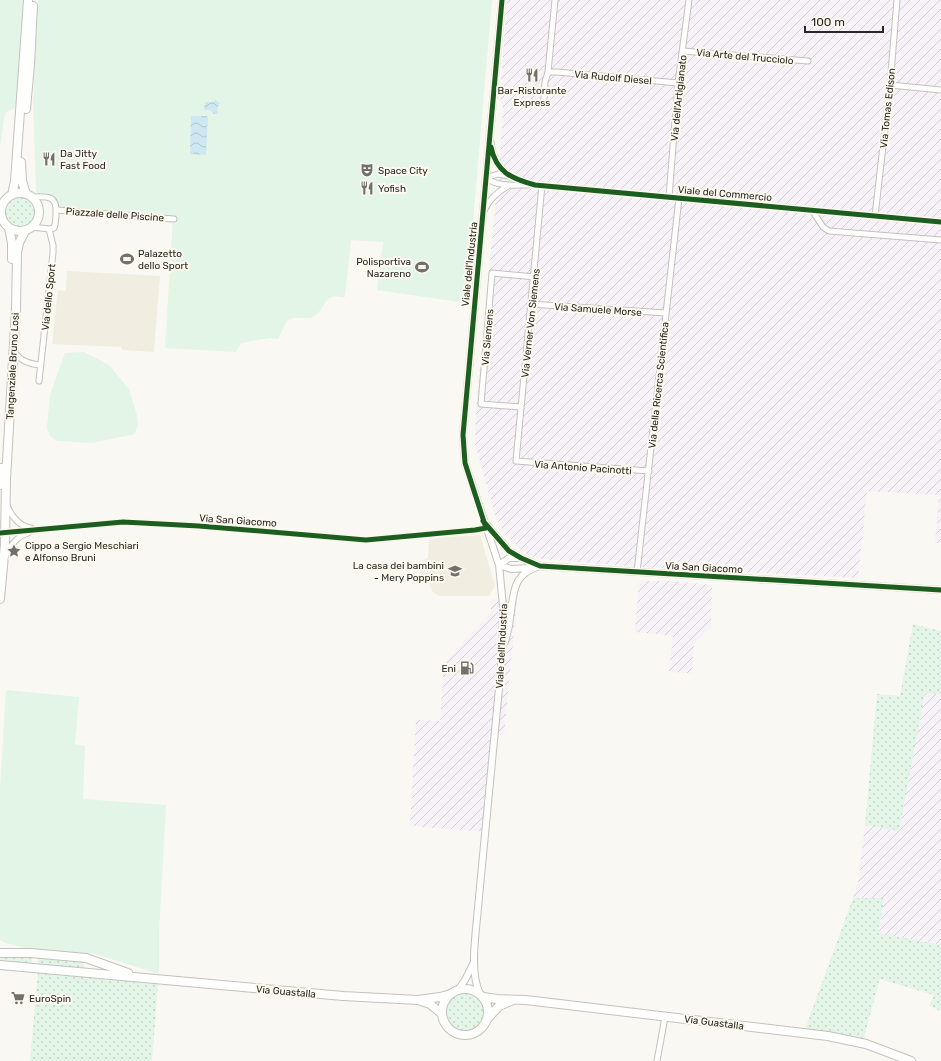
<svg xmlns="http://www.w3.org/2000/svg" width="941" height="1061" viewBox="0 0 941 1061" font-family="Rubik,sans-serif">
<style>
.built{fill:#f1ede0}
.industrial{fill:url(#industrial-furrows)}
.grass{fill:url(#grass-dots)}
.park{fill:#e3f5e7}
.water{fill:url(#water-waves)}
.lines{fill:none;stroke-linecap:round;stroke-linejoin:round}
.minor-casing{stroke:#c3c2bd;stroke-width:7}
.tertiary-casing{stroke:#c3c2bd;stroke-width:8}
.primary-casing{stroke:#c3c2bd;stroke-width:10}
.minor{stroke:#fefefd;stroke-width:5}
.tertiary{stroke:#fefefd;stroke-width:6}
.primary{stroke:#fefefd;stroke-width:8}
.cycleway-casing{stroke:#fdf9ee;stroke-width:8}
.cycleway{stroke:#1b5e20;stroke-width:5}
.labels{text-anchor:middle;stroke-width:4;stroke-linejoin:round;paint-order:stroke}
.street-label{font-size:10px;fill:#282722;stroke:#fdf9ee}
.poi-label{font-size:10px;fill:#282722;stroke:#fdf9ee;text-anchor:start}
</style>
<defs>
<pattern id="industrial-furrows" width="10" height="10" patternUnits="userSpaceOnUse"><rect width="10" height="10" fill="#f7f1f8"/><path d="M-1 1l2-2M0 10L10 0M9 11l2-2" fill="none" stroke="#d4cfd4"/></pattern>
<pattern id="grass-dots" width="8" height="8" patternUnits="userSpaceOnUse"><rect width="8" height="8" fill="#e3f5e7"/><path d="M2 2h.1M6 6h.1" fill="none" stroke="#c3d2c6" stroke-width="1.8" stroke-linecap="round"/></pattern>
<pattern id="water-waves" width="16" height="10" patternUnits="userSpaceOnUse"><rect width="16" height="10" fill="#cee8f1"/><path d="M0 5q4-4 8 0t8 0" fill="none" stroke="#b1c7ce"/></pattern>
</defs>
<rect width="100%" height="100%" fill="#faf8f2"/>
<path class="built" d="M67,271L160,276L154,352L122,350L121,347L52,344L58,290L66,291Z
M480,535L495,586L489,596H438L432,591L429,582L419,583L422,561L428,558L429,540L447,537Z"/>
<path class="industrial" d="M507,0H941V543H935L939,495L867,491L858,578L642,567L543,559L530,556L521,550L504,532L496,518L475,444L476,409L500,155L503,109L500,97Z
M647,581H673L712,585L711,626L694,644L692,673L669,672L673,636L635,632L639,582Z
M491,599L517,600L504,735L497,734L488,832L410,826L416,720L440,721L444,663L491,612Z
M925,692L941,695V945L878,933L884,898H853L858,883L865,825L899,831Z"/>
<path class="grass" d="M5 212a15 15 0 1 1 30 0a15 15 0 1 1-30 0Z
M913,624L941,631V695L925,692L899,831L865,825L877,694L900,696Z
M853,898H884L878,933L941,945V1011L929,1006L934,995L880,979L864,1037L866,1042L804,1032Z
M0,956L27,958L32,957V964L0,962Z
M38,956L84,962V969L38,965Z
M38,973L158,984L152,1061H30Z
M447 1012a19 19 0 1 1 38 0a19 19 0 1 1-38 0Z"/>
<path class="park" d="M0,0H24L22,49L16,107L5,113L0,147Z
M38,0H492L466,303L377,290L383,242L351,240L345,297C341,297 335,296 332,297C323,300 322,313 313,317C305,320 295,315 288,320C283,325 282,333 278,339L269,338L241,343L236,352L165,348L173,219L58,208L55,198L41,197L36,192L33,102Z
M84,352L109,365L129,389L137,415L138,424L135,434L92,443L57,441L50,436L47,428L50,395L65,353Z
M6,690L79,697L75,744L85,746L83,799L166,805L159,932V974L95,954L25,948L5,943L0,940V788Z"/>
<path class="water" d="M216,100L220,103L217,109L218,113L217,114H214L210,110H204L205,102H213Z
M191,116H208L206,155L190,154Z"/>
<g class="lines">
<g class="minor-casing">
<path id="minor" d="M683,51L808,61
M548,72H557L678,83
M890,85L941,90
M544,99L545,82L548,72L555,0
M491,142C494,170 510,179 535,185L941,222
M508,176L498,174L486,178C498,187 514,185 528,185
M542,185L516,461L649,471
M31,197C45,197 57,194 56,212C56,217 56,223 54,228L49,229L32,227
M669,197L678,83L689,0
M56,210L174,219
M812,210L823,227L829,231L941,240
M484,211C489,199 497,192 508,186
M875,216L890,85L897,0
M530,304L666,313
M14,352C21,361 29,364 41,365
M39,381L53,253V245L49,229
M521,407L481,404L492,273L535,277
M7,505C11,516 20,527 31,528
M0,533L123,522L199,526L366,540L475,530
M6,555C10,545 18,536 28,533
M637,572L679,198
M657,1061L665,1017"/>
</g>
<g class="tertiary-casing">
<path id="tertiary" d="M0,204L3,203
M0,218H1
M487,525L509,551L521,558L540,566
M520,558H509L499,565L511,569L530,568
M505,642C508,632 510,622 511,611C514,588 515,573 540,566L941,590
M458,990L465,980L474,962
M480,994C470,973 475,941 477,918L502,657L503,606L499,565L465,463L463,435L502,0"/>
</g>
<g class="primary-casing">
<path id="primary" d="M26,109L30,64L33,6
M21,162L22,181L26,194
M1 212a19 19 0 1 1 38 0a19 19 0 1 1-38 0Z
M12,195L15,181L28,0
M9,228L12,243V259
M0,485L1,468
M0,599L5,544L6,478L16,309L17,253L19,243L25,231
M0,953H31L86,958L128,973
M0,965L343,996L418,1000L440,997L451,994
M442 1012a23 23 0 1 1 46 0a23 23 0 1 1-46 0Z
M483,997L497,999L526,1000L828,1036L866,1044L911,1061
M421,1001L430,1004L442,1014
M488,1018L499,1006L511,1001"/>
</g>
<use href="#minor" class="minor"/>
<use href="#tertiary" class="tertiary"/>
<use href="#primary" class="primary"/>
<g class="cycleway-casing">
<path id="cycleway" d="M491,147C496,172 512,179 535,185L941,222
M483,521L509,551L521,558L540,566L941,590
M0,533L123,522L199,526L366,540L475,530L486,528L465,463L463,435L502,0"/>
</g>
<use href="#cycleway" class="cycleway"/>
</g>
<defs>
<g id="restaurant-bare" transform="scale(1.08)"><path d="M-5-6h1v4h1v-4h1v4h1v-4h1v5L-1.5 .5V6h-2V.5L-5-1ZM5-6V6H3V1.5H1.5Q1.5-4 5-6Z" fill="#72706b" stroke="#fdf9ee" stroke-width="2.5" paint-order="stroke"/></g>
<g id="theatre-bare" transform="scale(1.08)"><path d="M-5-5.5Q0-4 5-5.5V0Q5 5 0 6Q-5 5-5 0ZM-3.3-2.5H-1v1.5H-3.3ZM1-2.5H3.3v1.5H1ZM-2.8 1Q0 5.5 2.8 1Z" fill="#72706b" stroke="#fdf9ee" stroke-width="2.5" paint-order="stroke"/></g>
<g id="stadium-bare" transform="scale(1.08)"><path d="M0-5a6.5 5 0 1 0 0 10a6.5 5 0 1 0 0-10ZM-3.5-1.8h7v3.6h-7Z" fill="#72706b" stroke="#fdf9ee" stroke-width="2.5" paint-order="stroke"/></g>
<g id="sight-bare" transform="scale(1.08)"><path d="M0-6L1.8-2.2L6-1.7L2.9 1.2L3.7 5.4L0 3.3L-3.7 5.4L-2.9 1.2L-6-1.7L-1.8-2.2Z" fill="#72706b" stroke="#fdf9ee" stroke-width="2.5" paint-order="stroke"/></g>
<g id="school-bare" transform="scale(1.08)"><path d="M0-5L7-2L0 1L-7-2ZM-4 1L0 2.5L4 1V4Q0 6-4 4Z" fill="#72706b" stroke="#fdf9ee" stroke-width="2.5" paint-order="stroke"/></g>
<g id="fuel-bare" transform="scale(1.08)"><path d="M-5.5-6h7V0h2V4h1.3V-2.5L3-4.5l.8-.8L6-3V5H2.5V1h-1V6h-7ZM-4.2-4.7v3.2H.2V-4.7Z" fill="#72706b" stroke="#fdf9ee" stroke-width="2.5" paint-order="stroke"/></g>
<g id="supermarket-bare" transform="scale(1.08)"><path d="M-6-5.5h2.5l.6 2H6L4.5 2H-2.5L-4.4-4H-6ZM-1.5 3.2a1.3 1.3 0 1 0 .1 0ZM3 3.2a1.3 1.3 0 1 0 .1 0Z" fill="#72706b" stroke="#fdf9ee" stroke-width="2.5" paint-order="stroke"/></g>
</defs>
<g fill-rule="evenodd">
<use href="#restaurant-bare" x="532" y="75"/>
<use href="#restaurant-bare" x="49" y="159"/>
<use href="#theatre-bare" x="367" y="170"/>
<use href="#restaurant-bare" x="367" y="188"/>
<use href="#stadium-bare" x="127" y="259"/>
<use href="#stadium-bare" x="422" y="267"/>
<use href="#sight-bare" x="14" y="551"/>
<use href="#school-bare" x="455" y="571"/>
<use href="#fuel-bare" x="467" y="668"/>
<use href="#supermarket-bare" x="18" y="998"/>
</g>
<g class="labels">
<g class="street-label">
<text transform="translate(745 56) rotate(5)" y="4">Via Arte del Trucciolo</text>
<text transform="translate(613 77) rotate(5)" y="4">Via Rudolf Diesel</text>
<text transform="translate(678 98) rotate(-84)" y="4">Via dell'Artigianato</text>
<text transform="translate(887 108) rotate(-84)" y="4">Via Tomas Edison</text>
<text transform="translate(725 193) rotate(5)" y="4">Viale del Commercio</text>
<text transform="translate(115 214) rotate(4)" y="4">Piazzale delle Piscine</text>
<text transform="translate(469 264) rotate(-84)" y="4">Viale dell'Industria</text>
<text transform="translate(48 297) rotate(-84)" y="4">Via dello Sport</text>
<text transform="translate(598 309) rotate(4)" y="4">Via Samuele Morse</text>
<text transform="translate(530 323) rotate(-84)" y="4">Via Verner Von Siemens</text>
<text transform="translate(487 337) rotate(-85)" y="4">Via Siemens</text>
<text transform="translate(12 366) rotate(-87)" y="4">Tangenziale Bruno Losi</text>
<text transform="translate(658 385) rotate(-84)" y="4">Via della Ricerca Scientifica</text>
<text transform="translate(583 467) rotate(4)" y="4">Via Antonio Pacinotti</text>
<text transform="translate(238 520) rotate(4)" y="4">Via San Giacomo</text>
<text transform="translate(704 567) rotate(3)" y="4">Via San Giacomo</text>
<text transform="translate(501 646) rotate(-87)" y="4">Viale dell'Industria</text>
<text transform="translate(286 991) rotate(5)" y="4">Via Guastalla</text>
<text transform="translate(714 1022) rotate(7)" y="4">Via Guastalla</text>
</g>
<g class="poi-label">
<text x="532" y="94" text-anchor="middle">Bar-Ristorante<tspan x="532" dy="12">Express</tspan></text>
<text x="60" y="157">Da Jitty<tspan x="60" dy="12">Fast Food</tspan></text>
<text x="378" y="174">Space City</text>
<text x="378" y="192">Yofish</text>
<text x="138" y="257">Palazetto<tspan x="138" dy="12">dello Sport</tspan></text>
<text x="411" y="265" text-anchor="end">Polisportiva<tspan x="411" dy="12">Nazareno</tspan></text>
<text x="25" y="549">Cippo a Sergio Meschiari<tspan x="25" dy="12">e Alfonso Bruni</tspan></text>
<text x="444" y="569" text-anchor="end">La casa dei bambini<tspan x="444" dy="12">- Mery Poppins</tspan></text>
<text x="456" y="672" text-anchor="end">Eni</text>
<text x="29" y="1002">EuroSpin</text>
</g>
</g>
<path d="M805 26v6h78v-6" fill="none" stroke="#282722" stroke-width="2"/>
<text x="811" y="26" font-size="12" fill="#282722" stroke="#fdf9ee" stroke-width="3" paint-order="stroke">100 m</text>
</svg>
